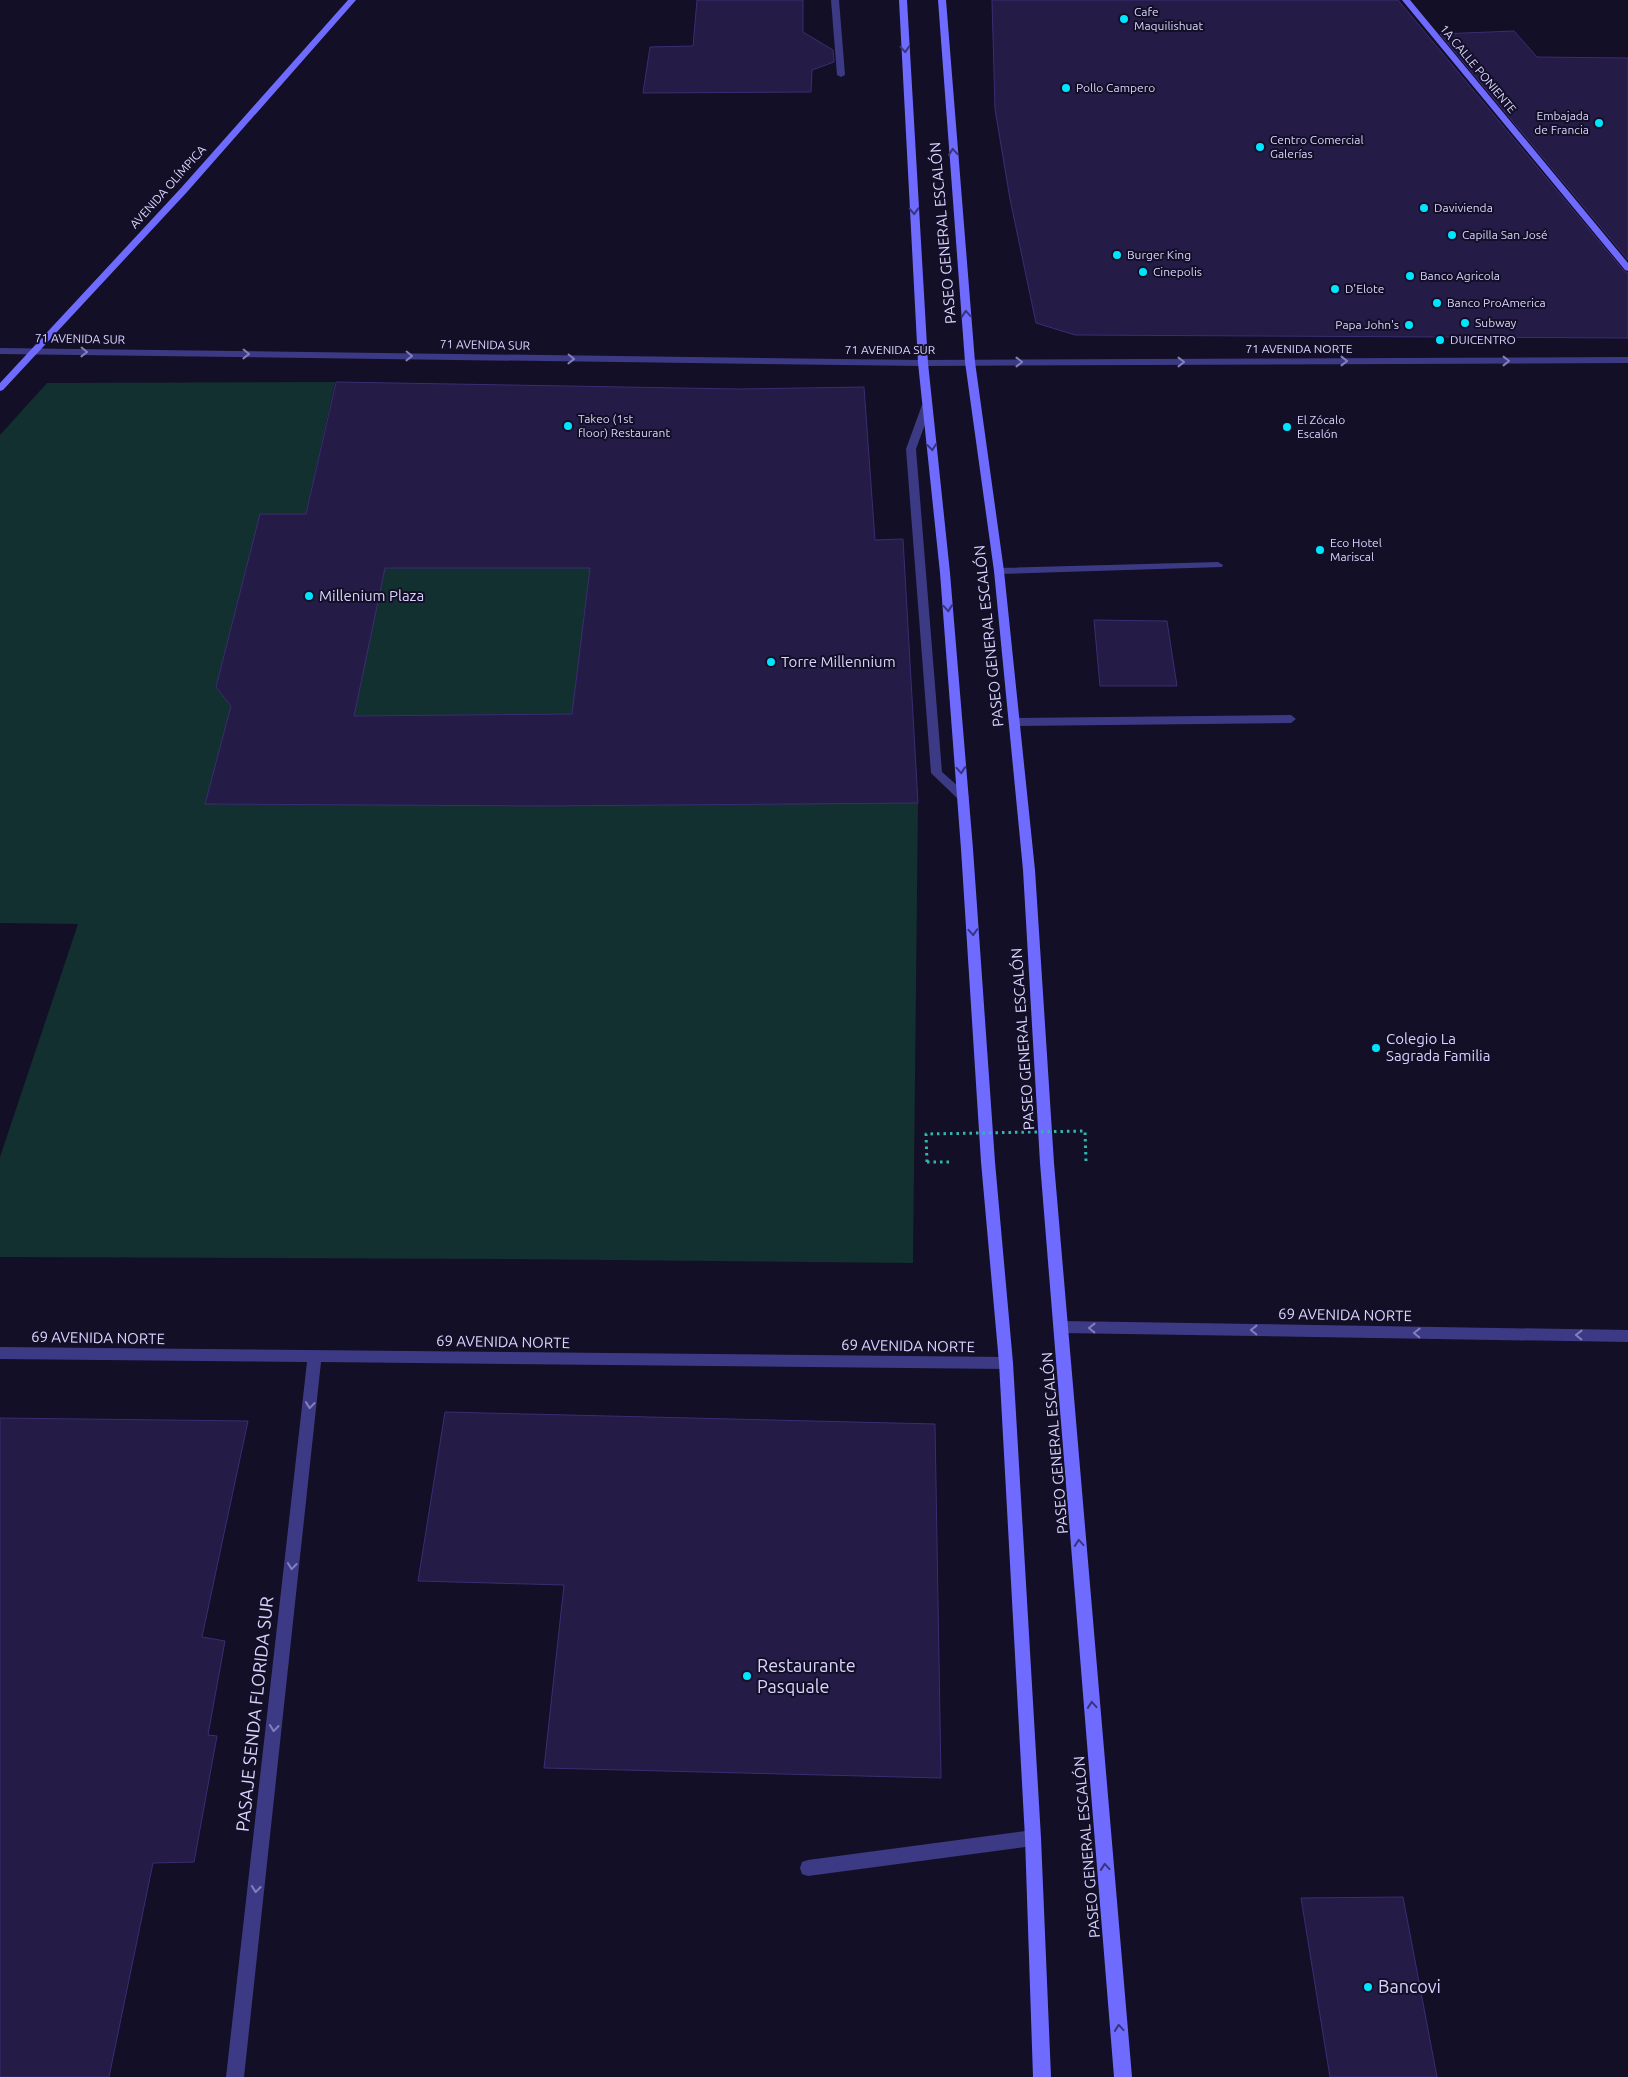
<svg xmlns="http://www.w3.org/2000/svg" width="1628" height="2077" viewBox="0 0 1628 2077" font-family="Ubuntu,sans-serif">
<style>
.green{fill:#12302f}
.building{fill:#241b47;stroke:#3b2d73;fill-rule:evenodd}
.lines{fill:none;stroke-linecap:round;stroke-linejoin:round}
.path{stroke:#2fb8b0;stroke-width:3;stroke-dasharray:2.5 4;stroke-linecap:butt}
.lane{fill:#3d3a85;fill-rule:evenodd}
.street{fill:#3d3a85;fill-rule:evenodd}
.secondary{fill:#6f6bff;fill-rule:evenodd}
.path-bridge{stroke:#2fb8b0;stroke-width:3;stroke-dasharray:2.5 4;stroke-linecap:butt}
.oneway{stroke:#38347d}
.oneway2{stroke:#837fbc}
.poi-dot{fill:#00e5ff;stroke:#130f26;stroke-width:2}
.labels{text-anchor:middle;stroke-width:4;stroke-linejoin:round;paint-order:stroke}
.far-poi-label{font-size:12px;fill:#d9d4ff;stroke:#130f26;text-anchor:start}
.far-street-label{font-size:12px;fill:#d9d4ff;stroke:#130f26}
.street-label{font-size:15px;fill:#d9d4ff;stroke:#130f26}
.poi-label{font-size:15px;fill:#d9d4ff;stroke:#130f26;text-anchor:start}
.near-poi-label{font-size:18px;fill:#d9d4ff;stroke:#130f26;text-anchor:start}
.near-street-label{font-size:18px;fill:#d9d4ff;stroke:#130f26}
</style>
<rect width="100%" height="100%" fill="#130f26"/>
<path class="green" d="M335,382L306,514L260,515L216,687L231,706L206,804L543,806L918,803L913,1263L509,1259L0,1257V1157L78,924L0,923V435L47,383Z
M385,568H590L572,714L354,716Z"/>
<path class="building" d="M697,0H803V32L833,50L834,62L812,70L811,92L643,93L650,47L693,46Z
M992,0H1398L1624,271L1628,273V338L1075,335L1036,323L1010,199L995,109Z
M1514,31L1537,57L1628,58V260L1440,34Z
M336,382L739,389L864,387L875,540L903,539L918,803L543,806L205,804L231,706L216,687L260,514H306ZM385,568H590L572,714L354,716Z
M1094,620L1167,621L1177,686H1100Z
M445,1412L935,1424L941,1778L544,1768L564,1585L418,1581Z
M0,1418L248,1421L202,1637L225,1641L208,1735L217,1736L194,1862L153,1863L109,2077H0Z
M1403,1897L1437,2077H1330L1301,1898Z"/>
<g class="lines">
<path class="path" d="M927,1162H952"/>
<path class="lane" d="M831,0H839L845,75L841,77L837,75Z
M927,402L932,405L916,449L942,772L967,794L969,797L963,801L959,800L931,773L906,449L922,405Z
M1218,562L1223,565L1222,567L999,574L994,571L999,568Z
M1291,715L1296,719L1291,723L1015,726L1010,722L1015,718Z
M1033,1830L1039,1832L1041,1838L1039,1844L1033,1846L808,1876L802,1874L800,1868L802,1862L808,1860Z"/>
<path class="street" d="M0,348L923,360L1628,357V363L923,366L0,354Z
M1061,1321L1628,1330V1342L1061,1333L1056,1331L1054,1327L1056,1323Z
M0,1347L1006,1357L1011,1359L1013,1363L1011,1367L1006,1369L321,1362L244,2077H226L307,1362L0,1359Z"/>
<path class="secondary" d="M348,0H356L187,192L3,390L0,391V383L181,188Z
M899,0H907L928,363L950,573L973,849L995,1162L1013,1363L1041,1838L1051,2077H1033L1025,1838L999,1363L981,1162L961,849L940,573L918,363Z
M938,0H946L975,362L1004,571L1035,870L1054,1163L1132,2077H1114L1040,1163L1023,870L994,571L965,362Z
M1402,0H1410L1628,263V271L1625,270Z"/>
<path class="path-bridge" d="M927,1162L926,1134L1085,1131L1086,1161"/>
</g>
<defs><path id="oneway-chevron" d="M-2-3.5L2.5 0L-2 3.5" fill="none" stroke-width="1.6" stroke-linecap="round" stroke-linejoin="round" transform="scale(1.25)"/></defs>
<g class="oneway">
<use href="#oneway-chevron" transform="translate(905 49) rotate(86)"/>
<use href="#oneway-chevron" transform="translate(953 152) rotate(-95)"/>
<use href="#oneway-chevron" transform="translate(914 211) rotate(88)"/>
<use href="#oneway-chevron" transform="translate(966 314) rotate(-95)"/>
<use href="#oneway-chevron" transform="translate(932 447) rotate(84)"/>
<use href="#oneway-chevron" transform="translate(948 608) rotate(85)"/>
<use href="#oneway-chevron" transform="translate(961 770) rotate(85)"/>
<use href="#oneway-chevron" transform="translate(973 932) rotate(86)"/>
<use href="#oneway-chevron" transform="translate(1079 1543) rotate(-95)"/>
<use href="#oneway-chevron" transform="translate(1092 1705) rotate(-95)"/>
<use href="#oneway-chevron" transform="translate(1105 1867) rotate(-95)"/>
<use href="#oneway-chevron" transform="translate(1119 2028) rotate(-95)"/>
</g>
<g class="oneway2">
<use href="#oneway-chevron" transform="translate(84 352) rotate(1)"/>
<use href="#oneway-chevron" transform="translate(246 354) rotate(1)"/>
<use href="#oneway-chevron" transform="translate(409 356) rotate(1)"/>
<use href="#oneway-chevron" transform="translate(571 359) rotate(1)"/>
<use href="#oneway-chevron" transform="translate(1344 361)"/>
<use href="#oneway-chevron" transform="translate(1506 361)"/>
<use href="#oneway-chevron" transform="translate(1019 362)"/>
<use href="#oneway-chevron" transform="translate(1181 362)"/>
<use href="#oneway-chevron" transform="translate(1092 1328) rotate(-179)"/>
<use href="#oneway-chevron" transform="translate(1254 1330) rotate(-179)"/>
<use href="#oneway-chevron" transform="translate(1417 1333) rotate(-179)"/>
<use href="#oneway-chevron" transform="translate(1579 1335) rotate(-179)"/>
<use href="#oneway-chevron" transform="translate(310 1405) rotate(96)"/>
<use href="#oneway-chevron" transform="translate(292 1566) rotate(96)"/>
<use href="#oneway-chevron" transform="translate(274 1728) rotate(96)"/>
<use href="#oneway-chevron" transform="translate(256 1889) rotate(96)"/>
</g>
<g class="poi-dot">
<circle cx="1124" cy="19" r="5"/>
<circle cx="1066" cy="88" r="5"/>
<circle cx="1599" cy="123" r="5"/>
<circle cx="1260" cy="147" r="5"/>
<circle cx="1424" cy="208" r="5"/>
<circle cx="1452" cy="235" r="5"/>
<circle cx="1117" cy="255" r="5"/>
<circle cx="1143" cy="272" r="5"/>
<circle cx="1410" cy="276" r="5"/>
<circle cx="1335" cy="289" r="5"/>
<circle cx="1437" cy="303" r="5"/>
<circle cx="1465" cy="323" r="5"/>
<circle cx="1409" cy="325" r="5"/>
<circle cx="1440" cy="340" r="5"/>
<circle cx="568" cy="426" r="5"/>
<circle cx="1287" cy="427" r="5"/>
<circle cx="1320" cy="550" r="5"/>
<circle cx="309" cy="596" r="5"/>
<circle cx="771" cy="662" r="5"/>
<circle cx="1376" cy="1048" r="5"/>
<circle cx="747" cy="1676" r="5"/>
<circle cx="1368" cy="1987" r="5"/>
</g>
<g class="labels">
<g class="far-poi-label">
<text x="1134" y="16">Cafe<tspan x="1134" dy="14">Maquilishuat</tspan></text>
<text x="1076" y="92">Pollo Campero</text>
<text x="1589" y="120" text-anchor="end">Embajada<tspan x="1589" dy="14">de Francia</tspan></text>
<text x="1270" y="144">Centro Comercial<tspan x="1270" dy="14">Galerías</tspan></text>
<text x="1434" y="212">Davivienda</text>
<text x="1462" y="239">Capilla San José</text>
<text x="1127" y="259">Burger King</text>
<text x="1153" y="276">Cinepolis</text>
<text x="1420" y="280">Banco Agricola</text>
<text x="1345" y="293">D'Elote</text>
<text x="1447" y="307">Banco ProAmerica</text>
<text x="1475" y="327">Subway</text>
<text x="1399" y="329" text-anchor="end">Papa John's</text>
<text x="1450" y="344">DUICENTRO</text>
<text x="578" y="423">Takeo (1st<tspan x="578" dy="14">floor) Restaurant</tspan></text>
<text x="1297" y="424">El Zócalo<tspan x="1297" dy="14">Escalón</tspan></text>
<text x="1330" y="547">Eco Hotel<tspan x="1330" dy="14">Mariscal</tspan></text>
</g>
<g class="far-street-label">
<text transform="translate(1478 69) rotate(50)" y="4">1A CALLE PONIENTE</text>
<text transform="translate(168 187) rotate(-48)" y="4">AVENIDA OLÍMPICA</text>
<text transform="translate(80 339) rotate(1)" y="4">71 AVENIDA SUR</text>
<text transform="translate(485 345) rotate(1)" y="4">71 AVENIDA SUR</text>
<text x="1299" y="353">71 AVENIDA NORTE</text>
<text x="890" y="354">71 AVENIDA SUR</text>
</g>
<g class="street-label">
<text transform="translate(943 233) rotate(-95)" y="5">PASEO GENERAL ESCALÓN</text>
<text transform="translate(989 636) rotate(-96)" y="5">PASEO GENERAL ESCALÓN</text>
<text transform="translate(1023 1039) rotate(-94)" y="5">PASEO GENERAL ESCALÓN</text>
<text transform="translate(1345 1315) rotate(1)" y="5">69 AVENIDA NORTE</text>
<text transform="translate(98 1338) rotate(1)" y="5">69 AVENIDA NORTE</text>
<text transform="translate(503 1342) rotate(1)" y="5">69 AVENIDA NORTE</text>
<text transform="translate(908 1346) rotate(1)" y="5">69 AVENIDA NORTE</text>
<text transform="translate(1055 1443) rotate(-95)" y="5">PASEO GENERAL ESCALÓN</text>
<text transform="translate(1087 1847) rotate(-95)" y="5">PASEO GENERAL ESCALÓN</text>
</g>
<g class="poi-label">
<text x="319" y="601">Millenium Plaza</text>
<text x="781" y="667">Torre Millennium</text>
<text x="1386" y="1044">Colegio La<tspan x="1386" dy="17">Sagrada Familia</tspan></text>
</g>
<g class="near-poi-label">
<text x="757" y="1672">Restaurante<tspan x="757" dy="21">Pasquale</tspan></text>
<text x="1378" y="1993">Bancovi</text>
</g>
<g class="near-street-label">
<text transform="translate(255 1714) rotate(-84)" y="6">PASAJE SENDA FLORIDA SUR</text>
</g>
</g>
</svg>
